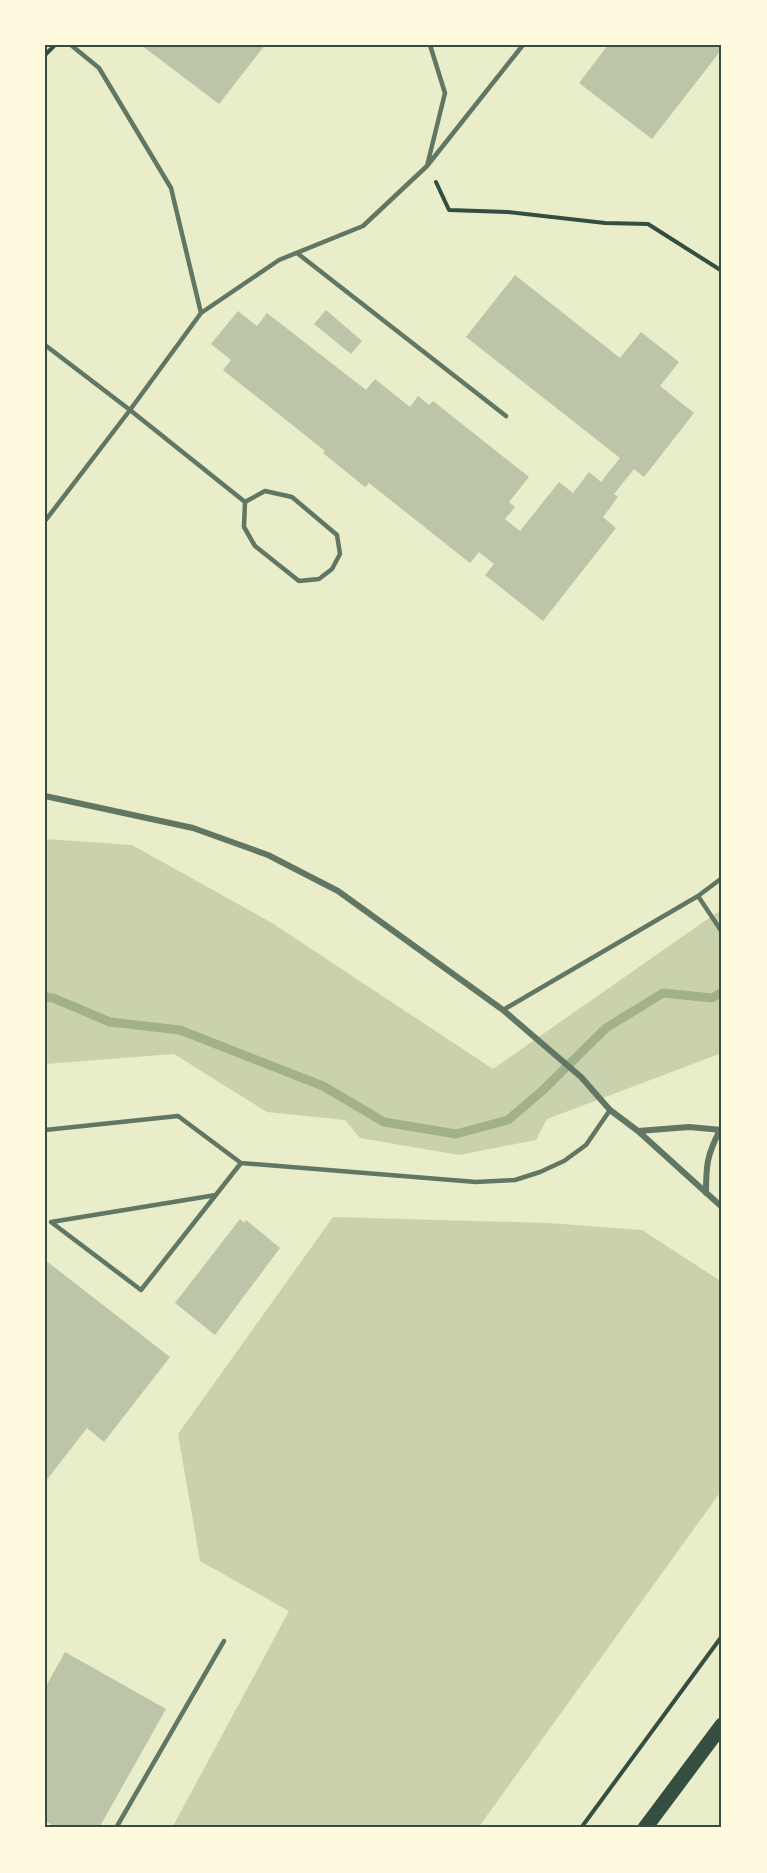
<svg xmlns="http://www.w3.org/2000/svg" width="767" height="1873" viewBox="0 0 767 1873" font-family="Overpass,sans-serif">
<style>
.green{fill:#cad2ad}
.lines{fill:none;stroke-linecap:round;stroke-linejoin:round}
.stream{stroke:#a3b18a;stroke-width:9}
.building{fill:#bcc5a7}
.path{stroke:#344e41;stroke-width:4}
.service{stroke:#617663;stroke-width:4.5}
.minor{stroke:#617663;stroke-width:6}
.primary{stroke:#344e41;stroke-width:15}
.neatline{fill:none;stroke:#344e41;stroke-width:2}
</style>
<rect width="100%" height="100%" fill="#e9edc9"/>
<path class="green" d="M45,839L132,845L272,923L493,1069L722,909V1053L547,1119L536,1140L459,1155L360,1138L345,1120L267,1112L174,1054L45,1064Z
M333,1217L549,1223L642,1230L722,1282V1490L478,1828H172L289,1611L200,1561L178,1434Z"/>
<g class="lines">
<path class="stream" d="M45,997L53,998L110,1022L180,1030L323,1086L384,1122L456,1134L508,1120L542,1091L606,1028L663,993L712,998L722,992"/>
</g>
<path class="building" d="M141,45H265L219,104Z
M608,45H722V49L652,139L579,83Z
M515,275L620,358L641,332L679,362L660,386L694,413L644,477L634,469L614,494L618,497L603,517L616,528L543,621L485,575L494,564L479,552L470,563L369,483L365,487L323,453L325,451L223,370L231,360L211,344L238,311L257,326L267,313L366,390L375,379L410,407L418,396L429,405L433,401L529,477L509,502L515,507L505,519L520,531L559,482L573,493L589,472L601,482L620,458L466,337Z
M326,310L362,341L351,354L314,324Z
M240,1219L244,1223L246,1220L280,1248L215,1335L175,1303Z
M45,1260L170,1357L104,1442L87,1428L45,1482Z
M65,1652L166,1709L99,1828H57L45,1821V1688Z"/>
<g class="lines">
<path class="path" d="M45,55L55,45
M436,182L449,210L507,212L605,223L648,224L722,271
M581,1828L722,1636"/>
<path class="service" d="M71,45L99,68L171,188L201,313
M430,45L445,93L427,166L523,45
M297,253L506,416
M45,345L130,410L45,521
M245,502L265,491L292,497L337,535L340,554L332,569L319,579L299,581L255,546L244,527L245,502L130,410L201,313L279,260L363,226L427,166
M698,896L722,932
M503,1010L698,896L722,878
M45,1130L178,1116L241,1163L476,1182L515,1180L540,1172L564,1161L586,1145L610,1110
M216,1195L51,1222L141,1290L241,1163
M116,1828L224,1641"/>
<path class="minor" d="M45,796L193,828L268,855L338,891L503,1010L581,1077L610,1110L638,1131L722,1207
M638,1131L689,1127L722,1130
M706,1193C706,1165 707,1155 720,1130"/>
<path class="primary" d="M645,1828L722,1725"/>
</g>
<rect width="767" height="1873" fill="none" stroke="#fefae0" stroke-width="93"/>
<rect x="46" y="46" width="674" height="1780" class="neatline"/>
</svg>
